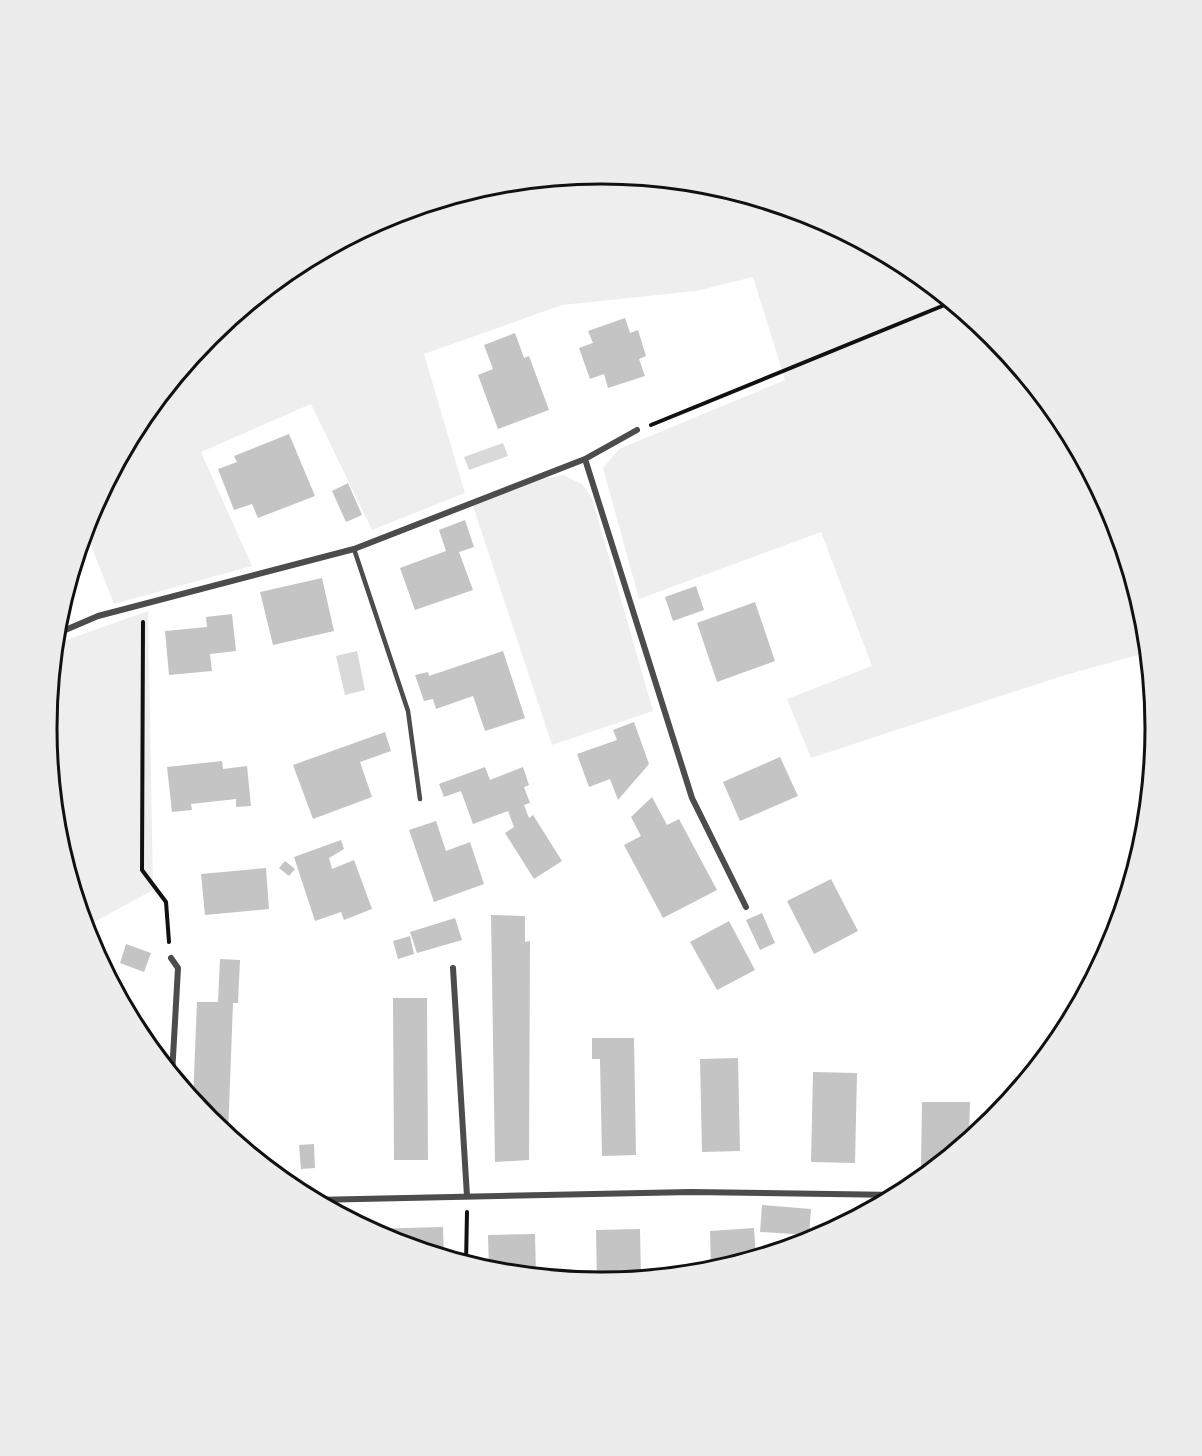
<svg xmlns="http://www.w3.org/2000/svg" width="1202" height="1456" viewBox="0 0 1202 1456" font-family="'Space Grotesk',sans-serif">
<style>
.green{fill:#eee}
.water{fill:#d9d9d9}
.building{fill:#c4c4c4}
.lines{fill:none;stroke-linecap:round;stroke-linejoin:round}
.path{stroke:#111;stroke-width:4}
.service{stroke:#4c4c4c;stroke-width:4.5}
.minor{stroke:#4c4c4c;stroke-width:6}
.rim{fill:none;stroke:#111;stroke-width:3}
</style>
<rect width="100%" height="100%" fill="#fff"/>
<path class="green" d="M601,174L710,184L814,216L909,267L993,336L1062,420L1113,516L1145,620L1148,652L1062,676L811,758L787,699L872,666L821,532L639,599L603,468L619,449L785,380L753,277L696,291L562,305L424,354L465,493L372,530L311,404L201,452L252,566L114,604L85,530L89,515C106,484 120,448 141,419C223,300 351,215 492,184C527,177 566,177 601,174Z
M563,475L582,484L592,498L653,711L552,745L473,506L542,479Z
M148,611L153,890L85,927L57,836L47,728L55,644Z"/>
<path class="water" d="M503,443L508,456L469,470L464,457Z
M357,651L365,690L345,695L336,656Z"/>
<path class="building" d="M625,318L630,333L638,330L646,356L639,359L645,376L608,388L604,374L590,379L579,348L593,343L588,331Z
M515,333L524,358L529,356L549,410L498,429L478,375L493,369L484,345Z
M289,434L315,496L258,518L252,504L234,510L218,469L237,462L234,456Z
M348,483L362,515L346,522L332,491Z
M465,520L474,547L459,552L473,590L415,610L400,568L446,551L439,530Z
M322,578L334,631L273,645L260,592Z
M696,586L704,610L673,621L665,597Z
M755,602L775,661L717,682L697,623Z
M232,614L236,651L210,654L212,671L169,675L165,631L207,627L206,617Z
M503,651L525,718L485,731L473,696L436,709L433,699L424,701L415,675L428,672L429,676Z
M634,722L649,764L618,800L610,779L589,787L577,754L617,740L613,730Z
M385,732L391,751L360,762L372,797L313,819L293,765Z
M780,757L798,796L740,821L723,782Z
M222,761L223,769L247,766L251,806L236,807V799L191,804L192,810L172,812L167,767Z
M485,767L490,780L523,767L529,785L524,787L530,803L524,805L529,818L533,815L562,861L534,879L505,833L514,827L508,811L473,824L461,791L444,797L439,784Z
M652,797L667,825L679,819L717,890L663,918L624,845L641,836L631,817Z
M436,821L446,851L470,842L484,884L434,902L409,830Z
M341,840L344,849L329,858L332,869L354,860L372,909L344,920L341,912L315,921L294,857Z
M285,861L295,869L289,876L279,868Z
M266,868L269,909L205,915L201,874Z
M831,879L858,931L814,954L787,901Z
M762,913L775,943L760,950L746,920Z
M491,915L525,916V942L530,941L529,1160L495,1162Z
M455,918L462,940L417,953L410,932Z
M729,921L755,970L717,990L690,942Z
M410,936L414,954L398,959L393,941Z
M126,944L151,953L144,972L120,963Z
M220,959L240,960L238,1003H233L228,1135L209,1120L193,1101L197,1002H218Z
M393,998H427L428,1160H394Z
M592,1038H634L636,1155L602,1156L600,1059H592Z
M738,1058L740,1151L702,1152L700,1059Z
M813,1072L857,1073L855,1163L811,1162Z
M922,1102H970L969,1140L937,1166H921Z
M235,1141L246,1142V1151L243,1148Z
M314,1144L315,1168L301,1169L299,1145Z
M762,1205L811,1209L809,1235L760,1232Z
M443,1227L444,1257L388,1240L368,1229Z
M754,1228L756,1258L711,1271L710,1231Z
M640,1229L641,1279L597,1282L596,1230Z
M535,1234L536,1276L489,1271L488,1235Z"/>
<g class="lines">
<path class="path" d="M651,425L952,302
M143,622L142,870L166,902L169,942
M466,1264L467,1212"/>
<path class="service" d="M354,549L408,711L420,799"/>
<path class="minor" d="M585,459L692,798L746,907
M56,634L98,616L354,549L585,459L637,430
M171,958L178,968L172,1075
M453,968L467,1196
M313,1200L691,1192L899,1195"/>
</g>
<path d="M0 0H1202V1456H0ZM57 728a544 544 0 1 1 1088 0a544 544 0 1 1-1088 0Z" fill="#ececec" fill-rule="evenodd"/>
<path class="rim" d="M57 728a544 544 0 1 1 1088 0a544 544 0 1 1-1088 0Z"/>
</svg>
